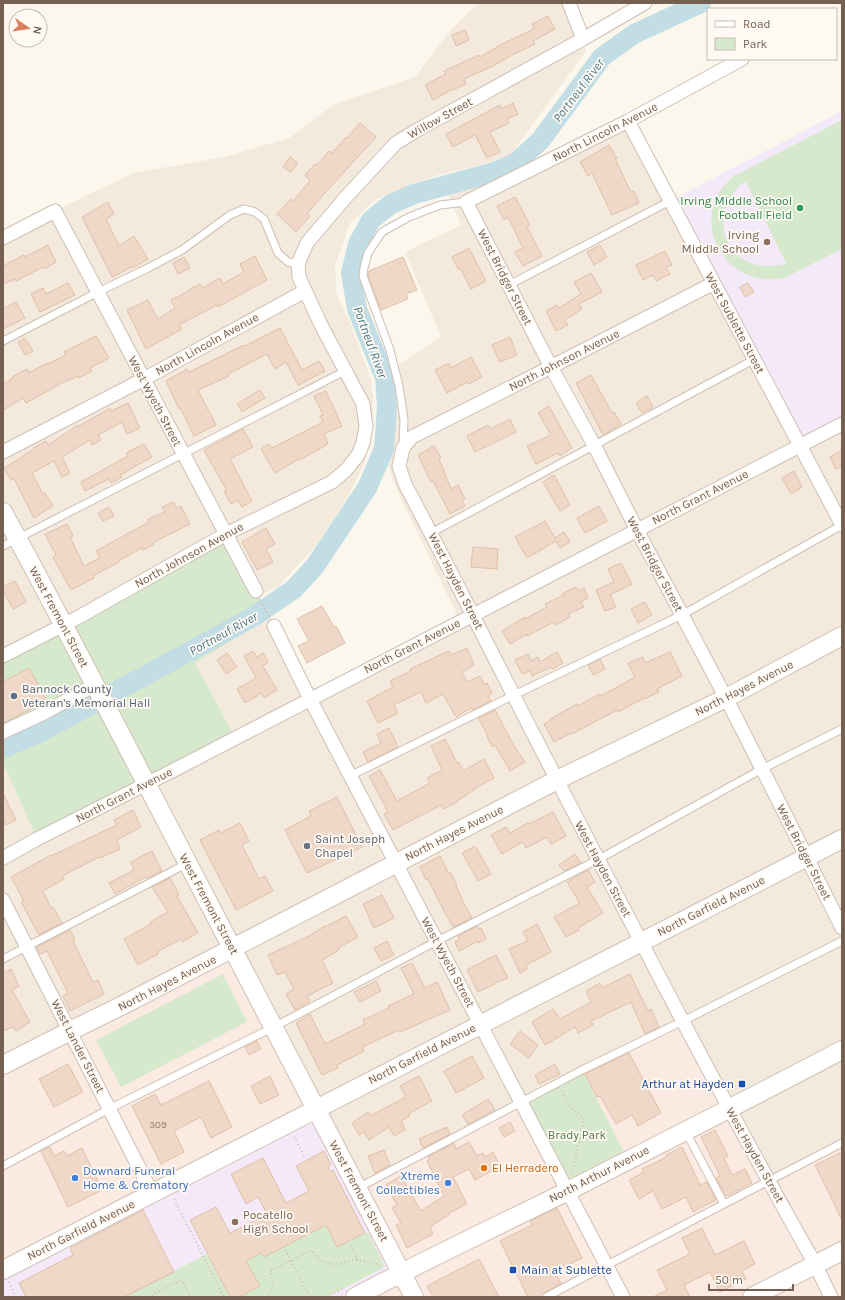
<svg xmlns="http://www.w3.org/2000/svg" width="845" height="1300" viewBox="0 0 845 1300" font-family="Karla,sans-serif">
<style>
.residential{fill:#f3e9dc}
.commercial{fill:#fbeae2}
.education{fill:#f3e9f8}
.green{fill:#d6e9cc;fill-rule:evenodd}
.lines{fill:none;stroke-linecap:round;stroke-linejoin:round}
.river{stroke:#c2dee4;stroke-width:20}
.building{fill:#efd8c7;stroke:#e0c0a8}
.lane-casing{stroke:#cebfb3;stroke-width:9}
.street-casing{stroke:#cebfb3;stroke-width:15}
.secondary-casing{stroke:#d0c0b1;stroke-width:20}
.path{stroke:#d4bca9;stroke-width:2;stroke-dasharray:1 3;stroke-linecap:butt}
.lane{stroke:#fff;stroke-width:7}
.street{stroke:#fff;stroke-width:13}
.secondary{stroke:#fff;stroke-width:18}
.leisure-dot{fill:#2e9e5b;stroke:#fefaf3;stroke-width:1.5}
.education-dot{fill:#8d6e63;stroke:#fefaf3;stroke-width:1.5}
.service-dot{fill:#5c6f8a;stroke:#fefaf3;stroke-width:1.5}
.worship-dot{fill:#6b7280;stroke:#fefaf3;stroke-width:1.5}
.transit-dot{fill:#1a4fb4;stroke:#fefaf3;stroke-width:1.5}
.food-dot{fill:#e8710a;stroke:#fefaf3;stroke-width:1.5}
.shop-dot{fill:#3f7fe0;stroke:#fefaf3;stroke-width:1.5}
.labels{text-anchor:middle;stroke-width:3.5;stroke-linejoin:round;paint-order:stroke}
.number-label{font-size:10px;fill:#947e6e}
.street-label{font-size:12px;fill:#766051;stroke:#fefaf3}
.leisure-label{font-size:12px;fill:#27864d;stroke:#fefaf3;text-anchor:end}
.education-label{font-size:12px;fill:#785e54;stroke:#fefaf3;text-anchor:end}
.service-label{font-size:12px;fill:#4e5e75;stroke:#fefaf3;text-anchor:start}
.worship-label{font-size:12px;fill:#5b616d;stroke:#fefaf3;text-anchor:start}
.transit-label{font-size:12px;fill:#164399;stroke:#fefaf3;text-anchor:end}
.park-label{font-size:12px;fill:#557a49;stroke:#fefaf3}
.food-label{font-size:12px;fill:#c56008;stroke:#fefaf3;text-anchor:start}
.shop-label{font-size:12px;fill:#366cbe;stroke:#fefaf3;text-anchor:start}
.water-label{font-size:13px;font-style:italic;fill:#4c7a87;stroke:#fefaf3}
</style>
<rect width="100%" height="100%" fill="#fbf7ed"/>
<path class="residential" d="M478,3H569L583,39L586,51L520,142L509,156L483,164L434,176L376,199L350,223L335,266L337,296L350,322L372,382L373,405L372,435L363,467L348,497L317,544L278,587L259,596L3,656V238L55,211L133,173L225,157L289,138L335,104L415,77L450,31Z
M628,121L670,201L842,424V1143L769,1180L357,1188L3,1064V764L37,838L236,737L195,663L270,617L310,699L460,621L396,488L389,467L396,408L392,369L441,337L405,252L461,225L446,190L478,179L528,171Z"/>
<path class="commercial" d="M233,949L357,1188L683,1021L769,1180L842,1143V1297H3V1064Z"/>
<path class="education" d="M842,111V424L799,446L670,201Z
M316,1109L401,1272L355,1297H3V1270Z"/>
<path class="green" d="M842,120V249L784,278C722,290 685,216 734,176ZM746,182L786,263V264C773,267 758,267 746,261C720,248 717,213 734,192C738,187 741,183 746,182Z
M226,534L270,617L195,663L236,738L37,839L3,763V656Z
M223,974L247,1022L121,1087L96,1040Z
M582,1070L628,1160L568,1191L521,1102Z
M324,1222L337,1247L368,1232L385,1267L327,1297H239L259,1286L246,1261L261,1253L264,1257L271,1253L269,1249L300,1234L303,1238L311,1233L310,1229Z
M207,1254L230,1297H124Z"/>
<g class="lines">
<path class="river" d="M3,748L39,733L253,617L294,589L315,566L367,488L384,449L387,407L385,378L357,309L351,273L358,244L371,220L391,204L414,194L491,173L514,164L540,141L602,57L634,34L701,3"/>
</g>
<path class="building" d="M548,16L555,29L533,41L535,44L512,55L495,65L464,79L466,84L453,90V89L433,100L425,85L446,74L444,71L479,55L480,57L502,44L534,29L532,24Z
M465,30L469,40L456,46L452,35Z
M513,103L518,114L507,119L509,123L490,132L500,152L487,158L475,135L453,147L446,134L500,105L501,109Z
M360,123L376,137L324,194L307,214L310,216L296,232L277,214L291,199L293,201L310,181L305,175L315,164L317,165L329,151L332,153L346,137L347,138Z
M609,145L617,158L615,159L631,192L634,191L639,203L612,215L592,173L588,176L580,162Z
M290,157L298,163L291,172L283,167Z
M515,197L530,225L527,227L542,256L523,266L515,252L523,248L508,217L504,220L497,206Z
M108,202L114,214L106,219L119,246L134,236L148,259L133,268L132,267L112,277L82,217Z
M48,245L56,262L44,269L43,267L16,281L15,279L3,284V266L24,255L25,257Z
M600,245L607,257L594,265L587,252Z
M469,248L486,281L471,289L460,268L458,269L452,257Z
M665,251L672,265L666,267L670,274L656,281L653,275L643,280L636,265Z
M255,256L267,280L218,307L217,305L179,325L182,329L146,349L127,310L148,300L158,319L175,308L171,300L187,292V291L200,284L202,288L220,278L223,284L244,272L240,264Z
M184,257L190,268L178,274L173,263Z
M403,257L417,290L406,294L408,299L381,310L368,275L369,271Z
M591,273L602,292L579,304L582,309L565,320L568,325L556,331L546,311L557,305L559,308L581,294L574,282Z
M68,283L75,295L40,312L31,294L43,288L46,294Z
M748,283L754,292L745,297L740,287Z
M16,302L25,318L3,329V309Z
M280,328L302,370L319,361L325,371L298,385L286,362L275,369L267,354L228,374L229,376L198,390L216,425L194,436L182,411L181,409H179L166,381L187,369L189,372L244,345L245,346Z
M96,336L109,358L90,368L92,371L79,378L78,376L62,383L26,403L23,398L3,410V384L13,378L12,377L27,369L29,373L47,363L48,364L66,355L64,352Z
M510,337L517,355L500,362L492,345Z
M25,338L33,351L25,355L18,342Z
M471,357L482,377L469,384L467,382L447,393L435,370L449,363L451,368Z
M591,375L612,413L614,412L621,424L603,435L576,383Z
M260,390L265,398L242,412L237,404Z
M326,391L342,426L324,434L328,444L300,460L299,459L275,473L261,449L269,444L272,448L323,422L320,416L323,415L314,396Z
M647,396L653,407L642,413L636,403Z
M128,403L140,428L127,434L122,422L98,435L101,440L92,445L90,440L62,457L70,473L62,477L54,461L32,473L43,494L45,493L53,506L34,518L14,479L11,480L4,468L34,449L33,448L46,441L48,445L78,425L79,426L110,408L111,411Z
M549,406L572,448L560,456L558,453L536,464L527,446L551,435L538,413Z
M510,419L516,432L475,452L467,436L488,425L490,429Z
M243,429L253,447L230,459L252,501L242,507L238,500L231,504L224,492L227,491L204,450Z
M144,444L152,457L120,475L122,477L111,483L109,479L85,491L81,482L128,456L126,453Z
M434,446L441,458L439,459L451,489L458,485L465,499L462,501L465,506L450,514L433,481L431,482L418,455Z
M842,450V466L836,469L830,457Z
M794,471L802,487L791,494L782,478Z
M554,475L570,505L560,511L543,482Z
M173,502L177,508L181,506L190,524L154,542V544L143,550L142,548L118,561L119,562L93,576L94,578L71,590L53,557L56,555L45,534L67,524L73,536L70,537L84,566L100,558L96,551L149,522L148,519L165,512L162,507Z
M599,506L607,521L585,533L577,518Z
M109,507L114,516L103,521L98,513Z
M545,521L555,538L564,532L570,542L560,548L556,541L527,558L515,537Z
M266,528L275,544L266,549L273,562L257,570L242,542Z
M473,547L498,549L497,569L471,567Z
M621,563L632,584L610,595L616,607L605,611L596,590L614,582L608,569Z
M15,581L26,602L13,609L3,590V587Z
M576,587L578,591L584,588L588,598L581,602L584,607L568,614L570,617L556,625L554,622L527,636V634L510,644L502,631L525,617V619L547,607L545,604L564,595L563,593Z
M645,602L652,615L638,623L631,609Z
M322,606L334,627L336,626L345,643L307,663L298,646L309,641L297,619Z
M467,648L474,665L462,672L467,682L480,676L484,684L487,683L492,693L488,696L491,701L473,710L471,708L456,717L443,694L426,703L421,692L394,705L398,713L378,723L367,701L393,687L390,681L411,671L410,669L449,651L451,655Z
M253,651L257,657L263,653L268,662L263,666L277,690L264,698L262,693L245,703L237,689L256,678L244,656Z
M557,652L563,663L553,669L551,667L532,676L530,671L522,674L515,660L528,654L531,661L538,657L540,662Z
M670,652L682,676L657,689L659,692L644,699V698L618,712L617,710L572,734L571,733L554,742L544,724L551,720L550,719L577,704L578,706L599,694L601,696L635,677L628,663L643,657L645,663Z
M227,653L237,667L226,674L217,660Z
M600,659L605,669L593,675L588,665Z
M29,668L47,701L3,723V682Z
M495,710L514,746L525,762L510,771L495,745L492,747L486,734H487L478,718Z
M389,728L398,747L368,762L363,752L381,743L377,734Z
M445,739L457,763L459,762L463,771L484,759L494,778L474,789V790L457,801V802L443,809L441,805L393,830L384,814L388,812L369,776L380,770L397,801L430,783L427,778L442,770L431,746Z
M3,793L16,820L6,825L3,818Z
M337,797L362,847L307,873L285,830L311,816L309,811Z
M133,810L141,827L117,840L120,849L100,858L99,857L62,876L64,879L43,891L51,908L53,907L62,923L39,935L21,902L24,901L11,877L51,855V856L117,825L114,820Z
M553,812L566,836L551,844L547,837L526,848L523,842L502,854L491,835L506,827L510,833L528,823L529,824Z
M240,823L249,841L242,845L259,879L265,876L273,891L236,910L200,840L219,830L221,833Z
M475,846L491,874L478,881L462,853Z
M152,851L162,871L147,878L146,877L115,894L109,883L134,870L131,862Z
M575,854L581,863L564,871L559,865Z
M440,856L449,874L451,873L457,885L456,886L463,902L472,918L453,927L444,911L428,879L426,880L420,867Z
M588,870L595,882L587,887L603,913L578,928L579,930L566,937L554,917L580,903L567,882L570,881V880Z
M170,878L179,894L177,896L198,933L182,942L181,939L157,952L158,954L138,965L124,939L151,924L150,922L168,912L152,887Z
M382,895L394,918L374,928L363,904Z
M346,916L358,937L338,948L339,950L322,960L333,983L307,996L310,1001L295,1010L286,994L294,989L285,972L277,975L268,955L309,936L325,926V927Z
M537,924L551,952L526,965L527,969L520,973L509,949L528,941L523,932Z
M477,926L479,929L481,928L486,939L479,943L478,941L459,951L455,942L460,939L458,936Z
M70,930L75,940L73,941L93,982L98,980L104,994L70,1011L63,996L68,993L47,951L40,954L37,947Z
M387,941L394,955L381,961L374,948Z
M496,955L508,978L495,983V984L478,992L467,970Z
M412,963L425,988L437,982L450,1010L400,1032L399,1030L362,1047L364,1051L337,1065L338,1068L322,1075L296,1023L310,1014L325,1044L365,1024L363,1020L389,1008L388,1006L414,994L401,968Z
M11,969L19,986L12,990L30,1022L16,1031L13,1027L3,1031V973Z
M630,974L648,1011L651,1009L659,1027L645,1034L631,1002L591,1021L593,1025L578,1033L575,1027L545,1045L532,1022L553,1009L560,1019L591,1002L586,991L600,983L602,988Z
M376,981L381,991L360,1002L354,992Z
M520,1031L538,1045L529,1058L510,1044Z
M257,1041L261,1049L249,1055L245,1047Z
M629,1053L661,1113L638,1126L632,1115L616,1124L600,1096L597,1097L585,1074Z
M472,1056L484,1078L456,1093L444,1071Z
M68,1064L83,1092L54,1107L39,1079Z
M555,1064L560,1074L539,1084L535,1075Z
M270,1076L279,1095L260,1104L251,1086Z
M419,1076L432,1101L408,1114L410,1116L401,1121L405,1130L394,1136L389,1127L369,1140L364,1132L359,1135L352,1123L368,1112L370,1116L406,1097L400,1086Z
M209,1081L232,1127L211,1138L201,1117L174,1131L184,1152L161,1164L132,1106L155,1094L161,1105Z
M488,1099L495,1110L468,1124L462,1115Z
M510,1122L515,1131L504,1137L499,1128Z
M447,1127L450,1134L423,1148L419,1139Z
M715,1130L728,1156L724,1158L732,1175L745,1169L752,1183L726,1196L716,1178L720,1176L701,1137Z
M469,1142L477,1156L483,1153L485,1157L493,1152L500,1166L475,1180L469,1169L453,1177L467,1204L449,1213L450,1214L430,1227L433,1234L407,1248L396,1225L401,1223L392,1208L397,1205L386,1185L401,1176L421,1211L444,1196L427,1161L429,1159L428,1157L454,1143L456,1149Z
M50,1147L54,1156L64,1151L67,1156L82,1148L102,1190L68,1207L41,1151Z
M682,1147L700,1185L707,1182L716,1200L693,1212L686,1197L662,1209L653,1191L639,1199L629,1180L644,1172L642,1169L667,1157L666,1155Z
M384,1150L390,1165L375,1173L368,1156Z
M324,1151L331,1165L328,1167L330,1171L333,1170L365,1233L337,1247L326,1225L264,1257L261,1253L246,1261L260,1286L239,1297H230L190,1220L216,1207L230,1233L267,1214L258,1197L246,1204L231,1174L263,1158L286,1203L309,1191L296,1166Z
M842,1152V1220L815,1165Z
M557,1208L582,1258L555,1272L561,1283L544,1293L541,1297H528L500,1241L532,1225L530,1221Z
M143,1210L174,1272L124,1297H26L19,1283L73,1255L70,1248Z
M702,1228L715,1255L744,1241L755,1264L742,1271L746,1279L720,1292L710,1272L684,1285L690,1297H653L667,1290L657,1270L690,1254L682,1238Z
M479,1259L499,1297H433L427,1286Z"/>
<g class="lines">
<g class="lane-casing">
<path id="lane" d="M509,285L670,201
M3,341L98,292L148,268L182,250L230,215L244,209L255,212L264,219L278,253L288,262L298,264
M403,446L404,420L399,386L390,350L363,276L364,268L368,253L382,232L409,217L440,205L466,202
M431,533L755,359
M3,546L345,371
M350,776L514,695L682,615L842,525
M3,959L188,863
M3,1166L109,1109L274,1027L437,941L599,859L762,769L842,729
M358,1188L582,1070L683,1021L842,941
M724,1204L842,1143
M546,1297L724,1204L686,1132"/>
</g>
<g class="street-casing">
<path id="street" d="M569,3L583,39
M742,59L628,121L466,202L551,367L594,445L637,530L726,698L784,812L842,928
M628,121L842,525
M3,238L55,211L256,591
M714,283L551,367L412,437L403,448L399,466L405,484C457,582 506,682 557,780C641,942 725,1105 815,1264L831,1297
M3,452L144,379L305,291
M274,626L310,699L623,1297
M3,656L77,618L226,534L332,482L346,470L358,455L363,443L366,427L363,404L321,325L299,277L298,264L307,243L346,197L396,143L419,129L583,39L645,3
M3,732L42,714L95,685
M3,858L37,839L174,770L842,424
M3,900L152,1193"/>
</g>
<g class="secondary-casing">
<path id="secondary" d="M3,512L34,569L95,685L414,1297
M3,1065L70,1031L123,1005L557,780L726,698L842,636
M3,1270L842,839
M355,1297C425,1260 497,1226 568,1191C660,1144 751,1098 842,1050
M752,1297L842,1251"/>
</g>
<path class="path" d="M261,601L269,616
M562,1091C567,1102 572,1112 584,1117L572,1174
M294,1137L305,1158
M174,1199L224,1297
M351,1245L358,1260
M285,1250L310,1297
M9,1282L16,1297
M148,1297L181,1280L191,1297
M268,1297C273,1288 274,1281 270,1271L312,1250C316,1260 327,1265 338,1264C345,1263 350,1260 357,1260C366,1261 374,1264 382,1266
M327,1297L344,1288"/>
<use href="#lane" class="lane"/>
<use href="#street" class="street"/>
<use href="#secondary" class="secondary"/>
</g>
<circle class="leisure-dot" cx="800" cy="208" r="4"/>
<g class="education-dot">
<circle cx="767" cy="242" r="4"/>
<circle cx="235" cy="1222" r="4"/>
</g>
<circle class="service-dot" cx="14" cy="696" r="4"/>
<circle class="worship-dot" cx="307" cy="846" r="4"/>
<g class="transit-dot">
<rect x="738" y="1080" width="8" height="8" rx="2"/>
<rect x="509" y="1266" width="8" height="8" rx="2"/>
</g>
<circle class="food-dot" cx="484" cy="1168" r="4"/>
<g class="shop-dot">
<circle cx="75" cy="1178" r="4"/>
<circle cx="448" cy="1183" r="4"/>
</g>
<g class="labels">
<g class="number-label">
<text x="158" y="1128">309</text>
</g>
<g class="street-label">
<text transform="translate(440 118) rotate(-29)" y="4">Willow Street</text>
<text transform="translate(605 132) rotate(-27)" y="4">North Lincoln Avenue</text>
<text transform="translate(505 277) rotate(63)" y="4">West Bridger Street</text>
<text transform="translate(735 323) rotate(62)" y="4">West Sublette Street</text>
<text transform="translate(207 344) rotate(-29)" y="4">North Lincoln Avenue</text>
<text transform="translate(564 360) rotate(-27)" y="4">North Johnson Avenue</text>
<text transform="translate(155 401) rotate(62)" y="4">West Wyeth Street</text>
<text transform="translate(700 497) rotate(-27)" y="4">North Grant Avenue</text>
<text transform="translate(189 555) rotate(-29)" y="4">North Johnson Avenue</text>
<text transform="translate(655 564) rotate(62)" y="4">West Bridger Street</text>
<text transform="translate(456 581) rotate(63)" y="4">West Hayden Street</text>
<text transform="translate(59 617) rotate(62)" y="4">West Fremont Street</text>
<text transform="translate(412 646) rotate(-27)" y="4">North Grant Avenue</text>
<text transform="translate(744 688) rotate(-27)" y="4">North Hayes Avenue</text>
<text transform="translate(124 795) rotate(-27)" y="4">North Grant Avenue</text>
<text transform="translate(454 833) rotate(-27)" y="4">North Hayes Avenue</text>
<text transform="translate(804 852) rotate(63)" y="4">West Bridger Street</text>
<text transform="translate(603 869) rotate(62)" y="4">West Hayden Street</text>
<text transform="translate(209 904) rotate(62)" y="4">West Fremont Street</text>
<text transform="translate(711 906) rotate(-27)" y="4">North Garfield Avenue</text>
<text transform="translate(448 962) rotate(62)" y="4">West Wyeth Street</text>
<text transform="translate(167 983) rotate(-27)" y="4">North Hayes Avenue</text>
<text transform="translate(78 1046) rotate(63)" y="4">West Lander Street</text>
<text transform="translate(422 1054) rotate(-27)" y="4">North Garfield Avenue</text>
<text transform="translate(755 1155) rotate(61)" y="4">West Hayden Street</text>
<text transform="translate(599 1174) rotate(-27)" y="4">North Arthur Avenue</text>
<text transform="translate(359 1191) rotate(62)" y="4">West Fremont Street</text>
<text transform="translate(81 1230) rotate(-27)" y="4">North Garfield Avenue</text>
</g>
<g class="leisure-label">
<text x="792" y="205">Irving Middle School<tspan x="792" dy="14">Football Field</tspan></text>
</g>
<g class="education-label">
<text x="759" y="239">Irving<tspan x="759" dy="14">Middle School</tspan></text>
<text x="243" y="1219" text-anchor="start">Pocatello<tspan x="243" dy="14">High School</tspan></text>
</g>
<g class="service-label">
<text x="22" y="693">Bannock County<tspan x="22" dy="14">Veteran's Memorial Hall</tspan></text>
</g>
<g class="worship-label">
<text x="315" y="843">Saint Joseph<tspan x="315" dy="14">Chapel</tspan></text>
</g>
<g class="transit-label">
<text x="734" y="1088">Arthur at Hayden</text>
<text x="521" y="1274" text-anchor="start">Main at Sublette</text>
</g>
<g class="park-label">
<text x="577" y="1139">Brady Park</text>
</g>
<g class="food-label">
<text x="492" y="1172">El Herradero</text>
</g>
<g class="shop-label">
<text x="83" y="1175">Downard Funeral<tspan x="83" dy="14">Home &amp; Crematory</tspan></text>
<text x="440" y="1180" text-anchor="end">Xtreme<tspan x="440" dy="14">Collectibles</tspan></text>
</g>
<g class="water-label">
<text transform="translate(578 90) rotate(-53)" y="5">Portneuf River</text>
<text transform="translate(371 342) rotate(70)" y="5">Portneuf River</text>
<text transform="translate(223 633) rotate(-29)" y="5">Portneuf River</text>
</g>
</g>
<rect width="845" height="1300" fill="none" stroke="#766051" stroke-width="8"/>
<rect x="707" y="8" width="130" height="52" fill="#fefaf3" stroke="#c8bcb2"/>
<rect x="715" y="21" width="20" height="6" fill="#ffffff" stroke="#c8bcb2"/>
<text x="743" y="28" font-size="12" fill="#766051">Road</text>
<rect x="715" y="38" width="20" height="12" fill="#d6e9cc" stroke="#c8bcb2"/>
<text x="743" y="48" font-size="12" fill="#766051">Park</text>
<g transform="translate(28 28) rotate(103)"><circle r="19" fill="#fefaf3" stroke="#c8bcb2"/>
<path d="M0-3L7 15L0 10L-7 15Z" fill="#da7f5d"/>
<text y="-6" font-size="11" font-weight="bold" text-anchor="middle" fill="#766051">N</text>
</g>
<path d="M709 1284v6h84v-6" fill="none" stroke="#766051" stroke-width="2"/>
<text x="715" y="1284" font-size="12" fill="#766051" stroke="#fefaf3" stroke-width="3" paint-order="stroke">50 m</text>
</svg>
